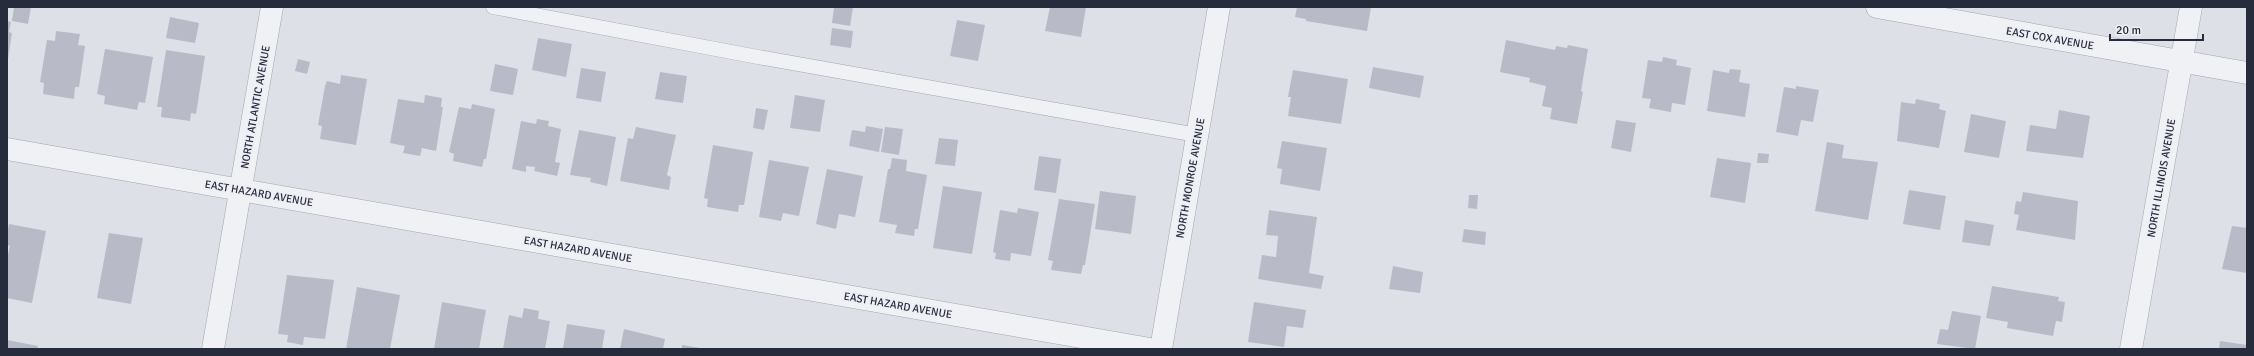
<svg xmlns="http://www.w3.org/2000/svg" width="2254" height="356" viewBox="0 0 2254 356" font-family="Signika,sans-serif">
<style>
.building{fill:#b8bbc7}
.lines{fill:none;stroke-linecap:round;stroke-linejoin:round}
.service-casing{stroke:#a3a6b1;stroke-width:15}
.minor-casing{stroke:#a3a6b1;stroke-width:23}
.service{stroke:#f0f1f5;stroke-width:14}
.minor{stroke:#f0f1f5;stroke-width:22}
.labels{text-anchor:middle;stroke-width:3.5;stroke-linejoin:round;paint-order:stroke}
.street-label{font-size:11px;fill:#272c3d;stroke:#edeff5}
</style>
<rect width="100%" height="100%" fill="#dee0e7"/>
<path class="building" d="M14,7H31L28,24L12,21Z
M834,7H853L850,26L832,23Z
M1050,7H1086L1081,37L1045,31Z
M1297,7H1371L1367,31L1306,21V19L1295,17Z
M170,17L199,23L195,43L166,38Z
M957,20L985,25L978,61L950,56Z
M7,21L11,22L9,32L12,33L8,59Z
M832,28L853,31L851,48L830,45Z
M56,31L80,34L78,45L85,46L79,87H75L74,99L43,94L44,83L40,82L47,40L55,41Z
M538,38L572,44L566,77L532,70Z
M1506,40L1555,50L1556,46L1567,48L1568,45L1588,49L1581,91L1583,92L1577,124L1550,119L1552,108L1542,106L1546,86L1529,82L1530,78L1500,72Z
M105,49L153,57L145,103L139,102L137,110L104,104L105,96L97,94Z
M166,50L205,56L196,114L191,113L190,121L161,117L162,107H157Z
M1663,57L1677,60L1676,65L1691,68L1685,105L1672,103L1671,112L1649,108L1651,99L1642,98L1648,60L1662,62Z
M298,59L310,62L307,74L295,71Z
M495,64L518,69L513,95L490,91Z
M1373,67L1424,76L1420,98L1369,88Z
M581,68L606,72L601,102L576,98Z
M1730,69L1741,70L1739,82L1750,84L1745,117L1707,111L1713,70L1729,73Z
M1293,70L1348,79L1341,124L1288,116L1291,97H1288Z
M660,72L687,76L683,103L655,99Z
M341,75L367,79L356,145L320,139L322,126L318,125L325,86L327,81L340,84Z
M1796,86L1819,90L1813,122L1801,120L1798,136L1776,132L1784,87L1796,89Z
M425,95L442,98L441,107H443L436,151L422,148L420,156L403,153L405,146L390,143L398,99L424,103Z
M795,95L825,100L820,132L790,128Z
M1916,99L1940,104L1939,109L1946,111L1939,148L1897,141L1901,102L1915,104Z
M472,104L495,109L486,159H484L482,167L453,161L454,154L449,152L459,107L471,109Z
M756,108L768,110L764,130L753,128Z
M2059,110L2090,116L2083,158L2026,151L2030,125L2056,129Z
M1971,114L2006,121L1999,158L1964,152Z
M537,119L549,121L548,126L561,129L555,162L560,163L557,176L534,171L535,167L526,166V172L512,169L521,121L536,124Z
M1616,120L1636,123L1631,152L1611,148Z
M866,126L883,129L879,152L849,146L852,130L865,132Z
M636,127L676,135L667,175L671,177L669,190L620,181L628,138L633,139Z
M885,127L903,129L899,155L881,152Z
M579,130L616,137L607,186L590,182L591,178L570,175Z
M939,138L958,140L955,166L935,164Z
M1282,141L1327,148L1320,191L1280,184L1282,169L1277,168Z
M1827,142L1844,145L1842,158L1878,162L1868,220L1815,211Z
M713,145L753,152L744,205H739L738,212L707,207L708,199L704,198Z
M1758,153L1769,154L1768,163H1757Z
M1039,156L1061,159L1056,193L1034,190Z
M892,158L907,160L906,171L927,175L918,229H915L914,236L895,233L897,225L879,222L888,169H890Z
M1717,158L1751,163L1745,203L1710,197Z
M769,160L809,167L799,216L783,213L781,221L759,217Z
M827,169L863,176L855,217L839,214L836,229L816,224Z
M943,186L982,192L972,254L933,248Z
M1909,190L1946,196L1940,230L1903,224Z
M1100,191L1136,196L1131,234L1095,229Z
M2023,192L2078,201L2075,240L2016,230L2019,215L2014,214L2016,201L2021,202Z
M1469,195H1478L1477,209L1468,208Z
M1059,199L1095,204L1085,265H1083L1081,274L1051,270L1053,261L1048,260Z
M1018,208L1039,212L1031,256L1011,253L1010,261L995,259L996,253L993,252L1000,210L1017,213Z
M1269,210L1317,217L1309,273L1324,276L1321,289L1258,279L1262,255L1276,257L1278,236L1266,235Z
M1965,220L1994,225L1990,246L1962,242Z
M9,224L46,231L32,303L7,298V259L10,246L7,245V234Z
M2232,226L2247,228V273L2222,269Z
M1464,229L1486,232L1485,245L1462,242Z
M109,233L143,238L131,304L97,298Z
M1393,266L1423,272L1420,293L1389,289Z
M287,275L334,280L325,339L304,337L303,345L287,342L288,335L278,334Z
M1992,286L2059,297L2058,301L2065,302L2062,322L2056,321L2053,336L2007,328L2008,322L1986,318Z
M357,287L400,295L390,349H346Z
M442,302L486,310L479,349H434Z
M1254,302L1306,310L1303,328L1287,326L1284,347L1248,342Z
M524,308L539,311L538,319L550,321L545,349H503L509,315L522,318Z
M1952,311L1981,316L1975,349L1937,344L1940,329L1948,330Z
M567,324L605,330L602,349H563Z
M624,329L665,339L663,349H620Z
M7,340L38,346L37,349H7Z
M2220,341L2247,345V349H2219Z
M682,345L700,348V349H682Z"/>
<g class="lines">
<g class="service-casing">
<path id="service" d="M493,7L758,57L1197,135"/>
</g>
<g class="minor-casing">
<path id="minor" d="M1877,7L2247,73
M7,149L1150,349
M213,349L272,7
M1161,349L1219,7
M2131,349L2191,7"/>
</g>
<use href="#service" class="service"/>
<use href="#minor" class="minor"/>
</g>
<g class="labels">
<g class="street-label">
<text transform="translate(2050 38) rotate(10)" y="4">EAST COX AVENUE</text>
<text transform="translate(255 107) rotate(-80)" y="4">NORTH ATLANTIC AVENUE</text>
<text transform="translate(1190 178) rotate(-80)" y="4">NORTH MONROE AVENUE</text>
<text transform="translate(2161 178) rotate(-80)" y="4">NORTH ILLINOIS AVENUE</text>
<text transform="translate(259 193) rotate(10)" y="4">EAST HAZARD AVENUE</text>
<text transform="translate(578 249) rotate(10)" y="4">EAST HAZARD AVENUE</text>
<text transform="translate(898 305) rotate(10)" y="4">EAST HAZARD AVENUE</text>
</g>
</g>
<rect width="2254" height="356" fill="none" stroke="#272c3d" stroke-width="16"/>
<path d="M2110 34v6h93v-6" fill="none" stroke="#272c3d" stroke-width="2"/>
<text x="2116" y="34" font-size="12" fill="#272c3d" stroke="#edeff5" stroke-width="3" paint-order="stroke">20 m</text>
</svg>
